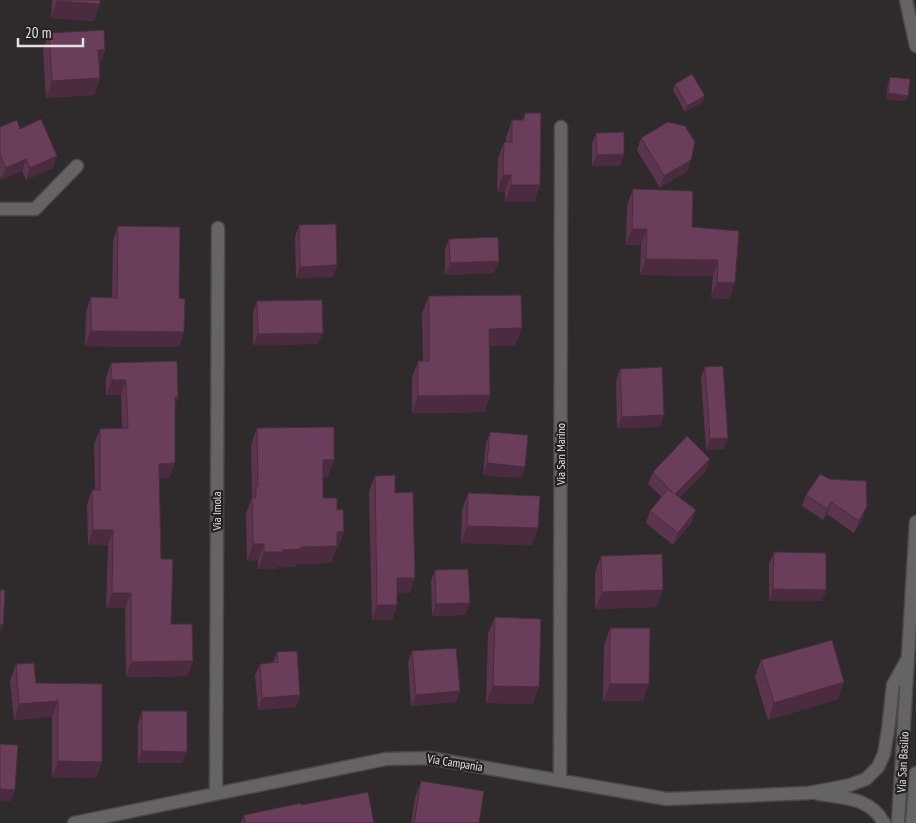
<svg xmlns="http://www.w3.org/2000/svg" width="916" height="823" viewBox="0 0 916 823" font-family="'PT Sans Narrow',sans-serif">
<style>
.lines{fill:none;stroke-linecap:round;stroke-linejoin:round}
.minor-casing{stroke:#4c484a;stroke-width:15}
.minor{stroke:#656364;stroke-width:12}
.wall{fill:#5b354d}
.shaded-wall{fill:#4a2b3f}
.building{fill:#6a3e5a;stroke:#4a2b3f}
.labels{text-anchor:middle;stroke-width:4.5;stroke-linejoin:round;paint-order:stroke}
.street-label{font-size:12px;fill:#e3e0e2;stroke:#252224}
</style>
<rect width="100%" height="100%" fill="#2f2b2d"/>
<g class="lines">
<g class="minor-casing">
<path id="minor" d="M906,0L916,46
M0,209H35L77,166
M560,780L561,127
M216,794L218,228
M819,794C846,798 870,798 884,823
M74,823L386,759L429,758L667,799L809,793L850,785L866,779L878,767L884,754L888,730L893,685L908,658
M898,823L916,522
M912,823L916,773"/>
</g>
<use href="#minor" class="minor"/>
</g>
<path class="wall" d="M52,0H100V4L94,21L51,18Z
M49,33L105,50L99,66L100,78L94,95L46,98L43,50Z
M890,77L908,96L906,101L886,99L888,83Z
M675,84L705,96L703,102L685,112L673,90Z
M525,113L540,185L534,202H505V192H497L498,159L504,142H506V137L512,120H522Z
M0,127L20,129L53,168L26,180L22,171L1,180L0,176Z
M596,133L624,154L620,166H592V144Z
M641,138L691,160L687,171L660,188L637,150Z
M633,189L692,227L735,283L729,299L711,298L713,276L640,275L641,245H626L627,205Z
M299,225L337,265L333,277L296,278L295,237Z
M118,226L179,298L184,332L179,347L85,346L86,312L91,297L112,298L113,241Z
M449,239L494,273L445,275V250Z
M429,296L515,346H489L490,395L484,412L412,413V378L418,361H423L422,313Z
M257,301L318,344L253,345V313Z
M111,363L178,397L175,407V463L169,478H159L161,559L171,624L193,661L187,676L126,677L125,608H106L108,545H88L87,505L92,490H95L94,444L100,429L122,428L121,395H106V378Z
M705,367L728,438L724,449L706,450L701,378Z
M620,369L664,415L660,427L617,428L616,381Z
M257,428L328,477H323V498L337,510L344,531L338,548H336L331,563L296,564L295,567H277L276,569H258V561H247L246,514L252,497L251,445Z
M490,432L525,467L521,478L483,475L486,443Z
M706,471L679,498L692,522L673,545L646,523L650,511L662,497L648,484L653,472Z
M375,476L395,493L410,593H397V605L392,620H372L369,491Z
M468,493L538,528L532,545L461,543L462,510Z
M806,495L867,506L863,518L854,533L827,514L823,520L802,506Z
M774,552L826,590L822,601H769V564Z
M601,556L657,607L595,609V573Z
M435,570L470,603L465,615L432,616L431,581Z
M495,617L533,704L486,703L488,634Z
M610,628L643,701H603L604,645Z
M412,651L460,691L456,702L411,706L408,663Z
M277,652L300,695L296,707L258,710L255,675L260,664L273,663Z
M761,660L838,699L768,720L755,677Z
M16,664L36,683L102,684V762L96,778L52,777V717L14,720L10,681Z
M142,711L187,752L182,763H138V723Z
M421,781L479,823H411L415,798Z
M301,805L374,823H241L244,815Z"/>
<path class="shaded-wall" d="M57,1L100,4L94,21L51,18Z
M98,50H105L99,67Z
M100,78L94,95L46,98L52,81Z
M888,93L908,96L906,101L886,99Z
M705,96L703,102L685,112L687,106Z
M624,154L620,166H592L597,155Z
M57,156L53,168L26,180L30,168Z
M26,159L22,171L1,180L6,168Z
M691,160L687,171L660,188L664,176Z
M503,175H511L505,192H497Z
M511,185H540L534,202H505Z
M632,229H647L641,245H626Z
M646,259L718,260L713,276L640,275Z
M499,261L494,273L445,275L450,263Z
M337,265L333,277L296,278L300,267Z
M717,282L735,283L729,299L711,298Z
M522,328L515,346H483L489,329Z
M91,331L184,332L179,347L85,346Z
M323,333L318,344L253,345L258,334Z
M112,380H126L121,395H106Z
M490,395L484,412L412,413L418,396Z
M175,397H178L173,412Z
M664,415L660,427L617,428L622,417Z
M728,438L724,449L706,450L710,439Z
M710,459L706,471L671,506L675,494Z
M323,460H334L328,477H317Z
M175,463L169,478L154,479L159,464Z
M487,463L525,467L521,478L483,475Z
M831,502L827,514L823,520L827,509Z
M867,506L863,518L854,533L859,521Z
M696,510L692,522L673,545L678,533Z
M467,526L538,528L532,545L461,543Z
M93,530H113L108,545H88Z
M344,531L338,548H336L331,563L296,564L295,567H277L276,569H258L264,552L301,547L337,532Z
M253,544H264L258,561H247Z
M397,578H415L410,593H391Z
M773,589L826,590L822,601H769Z
M663,590L657,607L595,609L602,592Z
M112,593H131L125,608H106Z
M470,603L465,615L432,616L436,604Z
M377,605H397L392,620H372Z
M0,625H3L0,634Z
M193,661L187,676L126,677L131,662Z
M844,682L838,699L768,720L774,703Z
M610,684H649L643,701H603Z
M493,686L539,687L533,704L486,703Z
M460,691L456,702L411,706L416,695Z
M300,695L296,707L258,710L262,698Z
M58,701L52,717L14,720L19,704Z
M142,751L187,752L182,763H138Z
M58,761L102,762L96,778L52,777Z
M0,789L15,790L11,801H0Z"/>
<path class="building" d="M57,0H100V4L57,1Z
M104,30L105,50H98L100,78L52,81L49,33Z
M692,74L705,96L687,106L675,84Z
M890,77L910,79L908,96L888,93Z
M525,113H541L540,185H511V175H503L504,142H512V120H524Z
M41,119L57,156L30,168L26,159L6,168L0,155V127L17,120L20,129Z
M668,122L685,126L695,142L691,160L664,176L641,138Z
M624,132V154L597,155L596,133Z
M633,189L693,191L692,227L739,231L735,283L717,282L718,260L646,259L647,229H632Z
M336,224L337,265L300,267L299,225Z
M118,226L180,227L179,298L185,299L184,332L91,331V297L117,298Z
M498,237L499,261L450,263L449,239Z
M521,295L522,328L489,329L490,395L418,396V361H429V296Z
M322,300L323,333L258,334L257,301Z
M177,361L178,397H175V463L159,464L161,559H173L171,624H192L193,661L131,662V593H112L113,530H93L92,490H100V429L128,428L126,380H112L111,363Z
M723,366L728,438L710,439L705,367Z
M662,367L664,415L622,417L620,369Z
M334,427V460H323V498H337V510L343,509L344,531L337,532V546L301,547V549L282,550L283,552H264V544H253L252,497L256,498V486H258L257,428Z
M490,432L528,435L525,467L487,463Z
M687,436L710,459L675,494L696,510L678,533L650,511L668,489L674,494L653,472Z
M820,474L829,479L866,481L867,506L859,521L831,502L827,509L806,495Z
M395,475V493L413,492L415,578H397V605H377L375,476Z
M468,493L540,496L538,528L467,526Z
M774,552L826,553V590L773,589Z
M662,554L663,590L602,592L601,556Z
M468,569L470,603L436,604L435,570Z
M0,590H5L3,625H0Z
M495,617L541,619L539,687L493,686Z
M610,628H650L649,684H610Z
M832,640L844,682L774,703L761,660Z
M456,648L460,691L416,695L412,651Z
M297,651L300,695L262,698L260,664L278,662L277,652Z
M34,663L36,683L102,684V762L58,761V701L19,704L16,664Z
M142,711H187V752L142,751Z
M0,744L18,745L15,790L0,789Z
M421,781L484,791L479,823H414Z
M368,792L374,823H245L244,815L301,803V805Z"/>
<g class="labels">
<g class="street-label">
<text transform="translate(561 454) rotate(-90)" y="4">Via San Marino</text>
<text transform="translate(217 511) rotate(-90)" y="4">Via Imola</text>
<text transform="translate(903 762) rotate(-87)" y="4">Via San Basilio</text>
<text transform="translate(455 763) rotate(9)" y="4">Via Campania</text>
</g>
</g>
<path d="M18 38v8h65v-8" fill="none" stroke="#e3e0e2" stroke-width="2.5"/>
<text x="25" y="38" font-size="15" fill="#e3e0e2" stroke="#252224" stroke-width="4" paint-order="stroke">20 m</text>
</svg>
